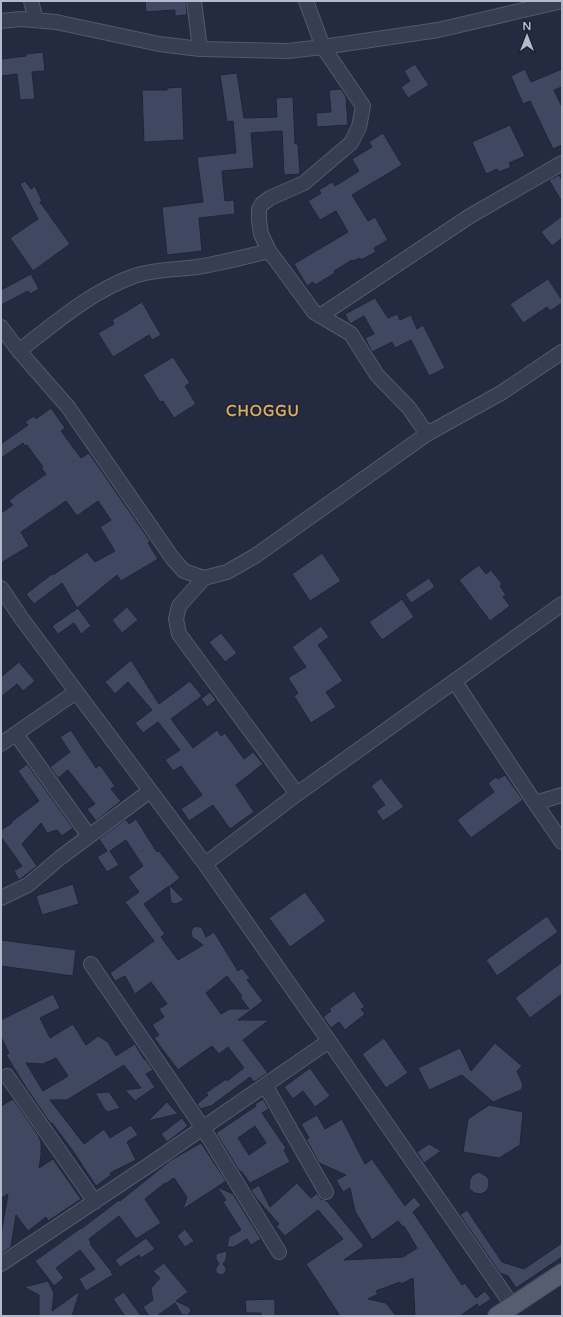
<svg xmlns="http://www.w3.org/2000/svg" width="563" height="1317" viewBox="0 0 563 1317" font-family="'Varela Round',sans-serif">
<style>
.building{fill:#404861;stroke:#1f2538;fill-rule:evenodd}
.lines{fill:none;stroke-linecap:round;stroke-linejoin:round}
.minor-casing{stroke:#53596b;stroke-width:16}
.major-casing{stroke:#42475a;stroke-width:20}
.minor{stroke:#383e51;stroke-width:14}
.major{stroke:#565d71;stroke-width:18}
.labels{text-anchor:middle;stroke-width:3;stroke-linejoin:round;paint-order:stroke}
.district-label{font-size:15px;font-weight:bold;letter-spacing:1px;fill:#dbab60;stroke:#1d2336}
</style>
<rect width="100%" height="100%" fill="#242b41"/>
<path class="building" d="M145,1H186L187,15L175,16V10L146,12Z
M43,52L45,71L32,72L35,99L20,100L17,74L1,76V59L26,56V54Z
M415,64L429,85L408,98L401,87L410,81L404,71Z
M525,69L531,82L562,69V87L554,90L562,107V145L553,149L530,101L523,104L511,76Z
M237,73L244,118L277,117L276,98L293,97L295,144H298L300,174L284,175L282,131L251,133L254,168L222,171L225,201L234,200L235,214L199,218L202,251L167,255L162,207L203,202L197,157L236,153L233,121L227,122L220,75Z
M182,87L184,140L144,142L142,90H167V88Z
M341,89L346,97L348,125L317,127L316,113L331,112L329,90Z
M510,125L525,156L509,163L511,167L499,172L497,169L486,174L472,142Z
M383,133L402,165L352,195L368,221L375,217L388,240L374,248L376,252L361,260L360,258L353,261L352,260L334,271L335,273L315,285L313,282L307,286L294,264L348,232L336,211L320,220L308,201L321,193L319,190L332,182L335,186L359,171L352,159L372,147L369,142Z
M559,175L562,180V202L549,180Z
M25,181L31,189L35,186L42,201L40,202L70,244L33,271L10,238L38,219L20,184Z
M562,216V238L552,246L541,232Z
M31,274L39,289L30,294L28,291L1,305V290Z
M548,279L562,300V303L550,311L547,307L523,323L510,304Z
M375,298L388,318L397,314L400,320L411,315L417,329L423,325L445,368L429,376L411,340L395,348L392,342L372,352L365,338L374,334L364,316L350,324L345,314Z
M142,302L161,335L152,340L149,335L113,357L98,333L114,324L112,320Z
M173,357L190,383L185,386L196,404L174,418L163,401L160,402L143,375Z
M51,408L65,428L61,431L81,458L89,453L109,482L150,541L148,543L158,559L121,581L117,575L77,608L62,583L34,604L26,594L52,574L53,575L87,552L95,562L115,551L100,527L111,520L98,501L77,516L66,501L21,532L29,546L1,563V513L13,505L9,501L16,495L46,474L41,468L43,467L27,445L25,446L23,443L1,458V444L28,425L25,422L34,416L36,419Z
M322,553L341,581L310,601L292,574Z
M479,565L486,574L491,570L502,584L500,586L506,595L503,597L510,606L490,621L459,580Z
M429,578L435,587L411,603L405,594Z
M402,599L414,617L382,640L369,622Z
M127,607L138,620L122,633L112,620Z
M78,608L91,626L81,634L74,623L58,634L52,626Z
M321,626L329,637L318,645L343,681L326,692L336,707L311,723L294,696L298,693L288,678L306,667L292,647Z
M221,633L237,653L225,662L209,642Z
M131,660L159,704L190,681L202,696L171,719L193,748L217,730L221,736L225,733L244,759L253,752L263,764L236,785L254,812L230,829L213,805L189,821L181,809L202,795L181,766L173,771L165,760L180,750L158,722L143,733L135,723L152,710L128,682L115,694L105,682Z
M19,662L35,681L23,691L17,684L1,697V677Z
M210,692L216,700L207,707L201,699Z
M71,730L96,768L100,765L115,786L111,789L121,801L96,821L87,809L95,804L68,770L58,778L50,767L70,752L60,737Z
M27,764L73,828L62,836L57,830L47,833L41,823L22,844L37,866L19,880L14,871L22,866L1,837V830L12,823L11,822L39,801L18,771Z
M505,775L523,800L471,838L457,820L494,792L488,783L496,777L498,779Z
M381,778L404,807L383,821L376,811L385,805L371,786Z
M126,819L129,824L136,819L157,852L159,851L180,878L170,886L184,900L176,904L171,903L169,886L144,904L165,934L161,937L178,960L203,945L192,937L191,931L193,928L196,926L202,928L206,937L214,932L238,971L242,968L250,978L247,980L263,1001L238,1020H269L243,1040L268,1073L254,1082L250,1077L211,1106L200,1109L197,1104L208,1095L206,1093L226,1079L227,1081L244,1068L228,1047L219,1054L212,1046L178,1070L154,1038L159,1035L152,1025L164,1017L159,1009L167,1004L151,982L135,994L125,976L115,981L110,973L154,941L125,902L139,892L128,877L143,866L126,840L110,851L119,865L107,872L97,857L107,851L99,839ZM227,976L242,996L240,997L249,1009H230L221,1014L206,993Z
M73,884L79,904L42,915L36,896Z
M305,892L326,921L290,947L269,918Z
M547,916L558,932L497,976L486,960Z
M1,940L76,950L73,976L1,966Z
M562,962V994L530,1018L515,998Z
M354,991L365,1007L361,1009L365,1014L345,1030L339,1022L331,1028L323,1017L331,1011L329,1009Z
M53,994L60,1008L40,1018L50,1038L73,1024L86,1045L98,1036L108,1042L116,1056L135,1044L144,1059L146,1060L153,1070L146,1074L155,1087L135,1101L125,1090L141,1088L124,1065L67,1100H50L84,1144L104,1129L110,1138L131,1125L138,1135L127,1142L136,1160L110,1173L111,1175L96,1186L73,1151L52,1123L51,1124L27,1089L6,1055L9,1053L1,1037V1020ZM56,1058L68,1076L43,1091L26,1063L43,1064Z
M384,1038L408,1073L386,1088L362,1054Z
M495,1043L522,1066L517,1071L523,1085L521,1090L493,1102L462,1075L429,1090L418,1068L460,1048L471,1071Z
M310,1068L330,1096L315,1107L303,1091L293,1099L284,1087Z
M109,1092L120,1108L108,1112L105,1110L95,1093Z
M13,1099L38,1135L41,1142V1156L39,1168L53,1159L81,1199L48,1221L46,1217L28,1231L16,1215L11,1247L1,1254V1235L8,1194L1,1198V1106Z
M263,1099L269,1109L262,1113L286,1148L284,1150L290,1162L250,1183L241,1171L240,1172L216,1133L256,1106L255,1104ZM255,1126L266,1143L249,1155L238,1138Z
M167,1102L178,1114L148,1121Z
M489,1105L523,1112L520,1145L499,1158L463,1152L468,1119Z
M317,1115L325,1129L342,1119L365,1164L372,1159L405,1206L414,1197L421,1205L413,1212L462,1285L465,1283L476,1298L485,1291L491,1299L479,1307L477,1304L460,1316H415L413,1278L401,1284L400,1282L376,1291L378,1294L368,1299L386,1303L396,1316H340L306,1264L343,1239L318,1210L285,1236L276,1226L279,1224L256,1198L251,1190L259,1185L270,1207L297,1183L311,1198L317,1193L321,1199L326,1200L364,1246L344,1260L403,1257L417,1248L404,1226L403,1227L398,1221L372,1240L355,1211L350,1188L343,1192L336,1180L346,1175L319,1163L306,1139L309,1138L301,1124Z
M182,1118L188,1126L167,1142L161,1134Z
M201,1143L226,1181L217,1187L233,1194L261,1239L251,1245L247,1239L234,1247H227L229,1237L241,1230L223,1202L226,1200L217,1187L183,1209L187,1197L174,1178L165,1184V1183L145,1199L161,1223L136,1239L119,1216L89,1239L91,1243L90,1244L112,1272H111L113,1275L86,1291L79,1279L95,1269L80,1250L56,1268L64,1278L54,1286L35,1261L81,1228V1229L119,1200L120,1201L171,1160Z
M429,1144L441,1151L424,1163L417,1152Z
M479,1172L486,1176L489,1180L488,1189L485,1192L481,1194L474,1193L469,1188L470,1179L473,1175Z
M467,1210L502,1262L524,1269L562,1243V1257L516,1288L508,1276L500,1273L460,1215Z
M185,1229L194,1241L185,1247L177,1236Z
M146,1238L155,1249L141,1258L139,1255L120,1267L115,1260Z
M227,1251L226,1260L223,1264L226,1268V1271L224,1274L221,1275L218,1274L216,1272V1268L219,1264L216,1259V1255L218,1253Z
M164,1263L188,1292L176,1301L189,1307L191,1311L188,1315H182L175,1303L157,1316H149L143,1307L153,1300L151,1289L152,1287L160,1278L153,1271Z
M48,1281L54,1293L52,1311L80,1291L72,1316H39V1295L24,1287Z
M124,1292L141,1316H125L113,1299Z
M275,1299V1316H262L261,1313H246L245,1300Z"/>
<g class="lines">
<g class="minor-casing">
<path id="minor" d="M31,1L36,20
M194,1L200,49
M306,1L323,47L363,106L359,127L351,143L304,183L270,198L262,204L259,209V220L261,234L269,251L284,271L314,312L351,334L377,375L409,408L427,434
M1,21L21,19L56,22L159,44L200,49L288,51L323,47L438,30L562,1
M320,316L470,216L562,163
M1,327L19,351L68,407L173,559L184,571L204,578L227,572L255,556L427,434L501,393L562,352
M19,351C55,323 90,292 134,276C154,269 176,270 197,267C221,263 245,257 269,251
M204,578L179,606L176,619L179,634L297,794
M1,588L22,619L205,864L329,1041L512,1305
M455,682L535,803L562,842
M16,734L89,836
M1,744L76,692
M535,803L562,795
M205,864L297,794L562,604
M1,898L28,885L61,857L150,791
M91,964L203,1128L279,1252
M7,1076L95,1202
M265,1085L326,1192
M1,1264L149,1165L329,1041"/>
</g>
<g class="major-casing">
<path id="major" d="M497,1316L562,1273"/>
</g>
<use href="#minor" class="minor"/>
<use href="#major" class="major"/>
</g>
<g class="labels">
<g class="district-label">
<text x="263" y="416">CHOGGU</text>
</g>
</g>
<rect width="563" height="1317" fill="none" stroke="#b5bacb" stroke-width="4"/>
<g transform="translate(527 36)" stroke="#1d2336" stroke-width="3" paint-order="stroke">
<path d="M0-3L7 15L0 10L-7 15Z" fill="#b5bacb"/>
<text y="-6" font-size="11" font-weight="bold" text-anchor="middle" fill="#b5bacb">N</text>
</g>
</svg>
